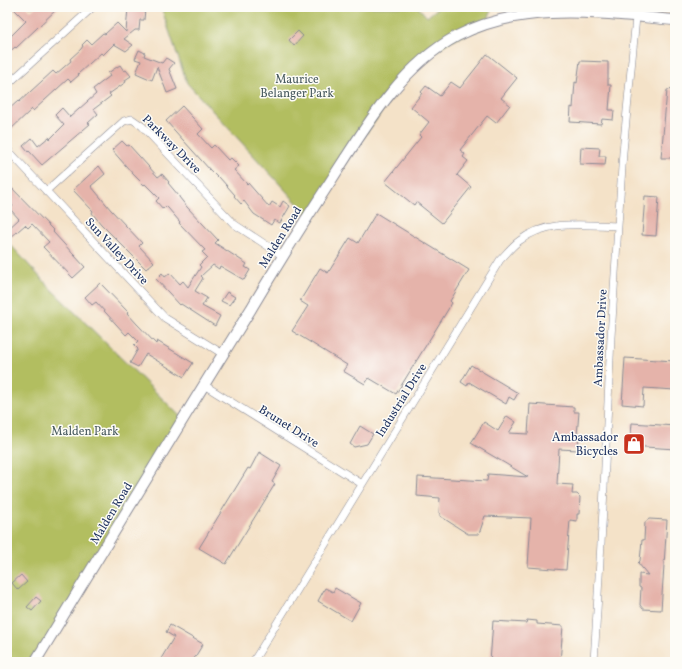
<svg xmlns="http://www.w3.org/2000/svg" width="682" height="669" viewBox="0 0 682 669" font-family="Vollkorn,serif">
<style>
.green{fill:#b2be60;stroke:#66765f}
.building{fill:#e5b3aa}
.lines{fill:none;stroke-linecap:round;stroke-linejoin:round}
.street-casing{stroke:#888893;stroke-width:8}
.secondary-casing{stroke:#888893;stroke-width:12}
.street{stroke:#fff;stroke-width:7}
.secondary{stroke:#fff;stroke-width:10}
.labels{text-anchor:middle;stroke-width:3;stroke-linejoin:round;paint-order:stroke}
.park-label{font-size:12px;fill:#485a5f;stroke:#fdfcf7}
.street-label{font-size:12px;fill:#1b2f5e;stroke:#fdfcf7}
.poi-label{font-size:12px;fill:#1b2f5e;stroke:#fdfcf7;text-anchor:end}
</style>
<rect width="100%" height="100%" fill="#fdfcf7"/>
<filter id="ink" filterUnits="userSpaceOnUse"><feTurbulence type="fractalNoise" baseFrequency=".025" numOctaves="2"/><feDisplacementMap in="SourceGraphic" scale="8" xChannelSelector="R" yChannelSelector="G"/><feConvolveMatrix kernelMatrix="1 2 1 2 8 2 1 2 1" color-interpolation-filters="sRGB"/></filter>
<filter id="wash" filterUnits="userSpaceOnUse"><feTurbulence type="fractalNoise" baseFrequency=".012" numOctaves="4" result="noise"/><feDisplacementMap in="SourceGraphic" scale="16" xChannelSelector="R" yChannelSelector="G"/><feGaussianBlur stdDeviation="0.9" result="paint"/><feColorMatrix in="noise" values="0 0 0 0 0 0 0 0 0 0 0 0 0 0 0 0 0 1.4 0 .05"/><feComposite in="paint" operator="in"/></filter>
<g filter="url(#wash)">
<rect width="100%" height="100%" fill="#f4e2c8"/>
<path class="green" d="M161,7H418L427,17L439,7H492L486,27L450,41L413,68L308,215L187,83Z
M7,241L51,289L183,419L34,662H7Z"/>
<g id="blocks">
<path class="building" d="M12,7H27L31,11L35,7H59L16,48L15,47L7,54V40L26,21Z
M128,7L145,9L144,20H140L139,30H135L124,39L133,45L126,51L114,44L103,55L101,53L78,74L79,75L71,82L68,79L33,111L32,109L7,133V111L18,101L19,102L53,71L56,74L71,61L70,59L81,49L83,46L82,45L87,40L91,44L103,33L105,34L117,23L126,32Z
M298,31L303,36L294,46L289,40Z
M139,50L145,53L144,56L162,63L166,58L174,63L169,69L177,89L167,93L157,67L152,80L136,73L141,61L135,59Z
M487,54L517,78L501,98L510,105L496,123L487,116L460,150L465,154L463,157L468,161L457,175L471,187L442,223L416,202L414,205L385,182L421,137L419,135L429,122L411,107L422,93L421,92L426,86L440,96L451,82L460,88Z
M580,61L608,62V85H611L609,110H614L613,120L602,119L601,124L570,122L571,107L573,108L575,82L577,83Z
M120,65L124,71L126,70L131,76L125,80L126,82L109,94L111,96L94,109L98,114L88,123L90,124L42,165L29,151L28,152L23,146L32,138L38,146L49,137L50,139L64,125L55,115L62,108L70,117L96,94L93,89L110,76L108,73Z
M675,89V158H661L667,90Z
M182,106L203,129L198,134L211,148L214,145L228,160L231,158L239,166L234,170L247,184L248,183L269,207L272,202L280,207L283,201L290,206L280,223L274,220L271,225L254,214L244,201L241,204L234,196L235,195L219,177L218,178L210,170L166,121Z
M122,141L127,146L129,145L158,177L162,174L169,182L168,183L179,196V197L187,207L218,240L215,243L247,264L245,267L250,270L244,280L220,266L219,269L213,265L201,276L203,278L195,291L207,298L202,306L220,316L215,326L181,304L180,305L156,279L162,273L165,277L170,273L180,284L183,281L188,287L201,267L199,265L207,257L202,252L205,250L179,223L180,222L168,208L166,206L163,209L156,201L159,198L145,184L144,185L133,174L112,150Z
M581,147L600,148L599,156H606L605,165L580,164Z
M99,166L105,174L91,186L111,210L142,243L139,246L154,262L146,269L101,224L92,213L93,211L73,190Z
M7,183L54,231L53,232L85,267L73,278L43,247L49,242L32,224L28,228L25,225L10,238L7,235V230L19,219L10,209L13,206L7,199Z
M645,196L659,197L656,236L642,235Z
M376,213L469,270L450,301L452,303L396,394L369,378L365,384L343,371L347,365L292,331L308,306L300,301L320,268L328,273L350,238L358,243Z
M100,283L128,312L127,313L137,324L156,344L157,341L193,363L184,377L146,354L138,367L130,363L138,349L134,345L138,341L129,332L126,335L96,302L92,305L85,297Z
M227,292L235,297L229,305L221,301Z
M625,358L675,361V390L644,388L643,406L622,404Z
M471,365L518,393L514,400L509,397L506,404L469,382L467,386L461,382Z
M530,404L574,407V412H579L577,436H579L578,450L559,449L557,484L573,485L572,494H577L580,497L579,514H577V521L570,520L566,570L528,567L531,518L485,516L479,534H468L440,516V513H439L440,498L417,496L418,477L487,481L488,474L528,477L471,443L484,422L498,431L507,416L516,422L509,433L528,434Z
M632,423L675,426V449L630,446Z
M360,426L373,434L367,444L354,447L350,444Z
M259,452L281,466L272,482L275,484L226,564L199,548L248,468L250,469Z
M649,519L667,520L661,610L643,609L640,605L641,588L639,587V574L648,575L638,563L640,561L642,540H644L645,522Z
M21,575L27,582L18,590L12,583Z
M325,588L333,592L335,588L361,603L351,621L318,601Z
M36,597L41,601L32,611L27,607Z
M527,620L537,621V624L563,626L560,662H490L493,621L526,623Z
M170,625L203,644L192,662H159L174,637L166,632Z"/>
</g>
</g>
<g filter="url(#ink)">
<use href="#blocks" fill-opacity="0" stroke="#888893" stroke-width="1"/>
<g class="lines">
<g class="street-casing">
<path id="street" d="M7,85L93,7
M7,149L165,318L223,354
M46,191L124,121L132,119L142,126L234,224L283,256
M204,385L362,484
M253,662L500,260C506,254 512,246 519,241C548,219 584,225 618,226
M594,662L603,509L611,337L618,226L623,152L637,7"/>
</g>
<g class="secondary-casing">
<path id="secondary" d="M35,662C107,544 178,426 251,309C277,265 304,222 332,179C366,126 400,67 457,36C524,1 603,14 675,20"/>
</g>
<use href="#street" class="street"/>
<use href="#secondary" class="secondary"/>
</g>
</g>
<defs>
<g id="shop-square" transform="scale(1.15)"><rect x="-9" y="-9" width="18" height="18" rx="4" fill="#c8321e" stroke="#fdfcf7"/><path d="M-5-2.5h2.3a2.7 3.5 0 0 1 5.4 0H5L5.5 6h-11ZM-1.5-2.5h3a1.5 2.3 0 0 0-3 0Z" fill="#fff"/></g>
</defs>
<g fill-rule="evenodd">
<use href="#shop-square" x="634" y="444"/>
</g>
<g class="labels">
<g class="park-label">
<text x="297" y="83">Maurice<tspan x="297" dy="14">Belanger Park</tspan></text>
<text x="85" y="435">Malden Park</text>
</g>
<g class="street-label">
<text transform="translate(172 144) rotate(45)" y="4">Parkway Drive</text>
<text transform="translate(280 237) rotate(-58)" y="4">Malden Road</text>
<text transform="translate(117 251) rotate(47)" y="4">Sun Valley Drive</text>
<text transform="translate(600 338) rotate(-87)" y="4">Ambassador Drive</text>
<text transform="translate(401 400) rotate(-58)" y="4">Industrial Drive</text>
<text transform="translate(289 426) rotate(32)" y="4">Brunet Drive</text>
<text transform="translate(111 513) rotate(-59)" y="4">Malden Road</text>
</g>
<g class="poi-label">
<text x="618" y="441">Ambassador<tspan x="618" dy="14">Bicycles</tspan></text>
</g>
</g>
<rect width="682" height="669" fill="none" stroke="#fdfcf7" stroke-width="24"/>
</svg>
